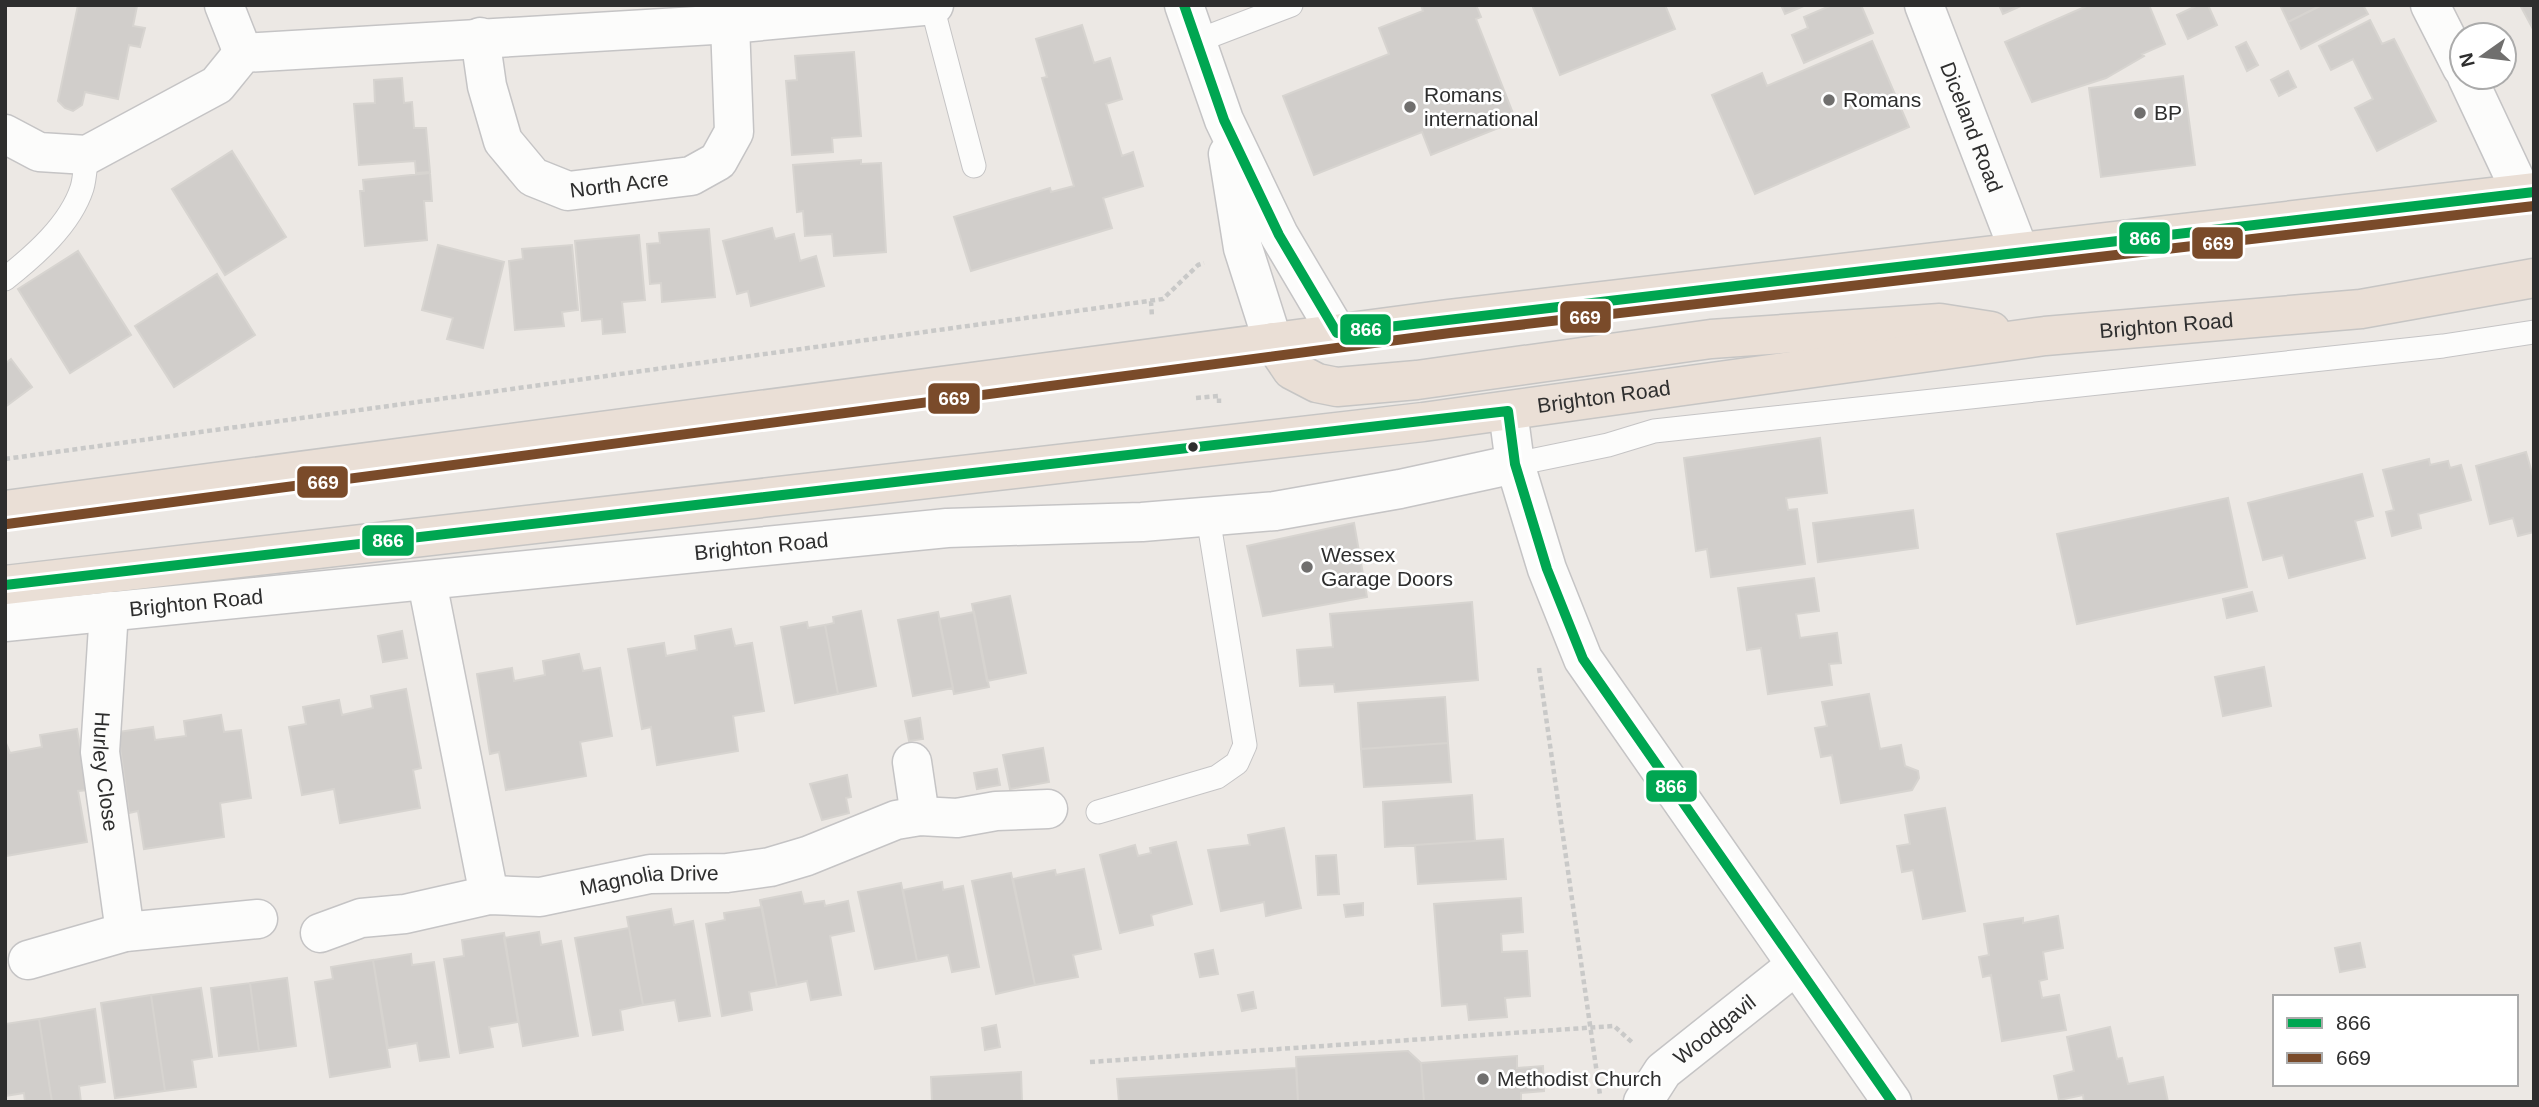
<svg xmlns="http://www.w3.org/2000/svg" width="2539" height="1107" viewBox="0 0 2539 1107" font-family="Arial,sans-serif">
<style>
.building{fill:#d1cecb;stroke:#d7d4d0;stroke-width:2}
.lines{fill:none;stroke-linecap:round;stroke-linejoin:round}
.lane-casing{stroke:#c5c4c5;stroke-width:25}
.street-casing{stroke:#c5c4c5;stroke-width:41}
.highway-casing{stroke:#c6c5c4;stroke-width:41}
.path{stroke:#c9c9c8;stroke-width:4.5;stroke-dasharray:5 3.5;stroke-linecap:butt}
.lane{stroke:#fcfcfb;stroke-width:23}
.street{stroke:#fcfcfb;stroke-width:38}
.highway{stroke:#eadfd6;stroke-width:38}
.bus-1-casing{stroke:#fff;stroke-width:16}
.bus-2-casing{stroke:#fff;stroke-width:16}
.bus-1{stroke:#00a651;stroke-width:10}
.bus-2{stroke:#7a4b2a;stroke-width:10}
.poi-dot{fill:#706f6e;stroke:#fff;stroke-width:2.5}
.bus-dot{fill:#2e2e2e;stroke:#fff;stroke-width:2.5}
.labels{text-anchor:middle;stroke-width:5;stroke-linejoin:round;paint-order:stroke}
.poi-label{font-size:21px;fill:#2e2e2e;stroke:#fff;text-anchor:start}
.street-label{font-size:21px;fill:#2e2e2e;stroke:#fff}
.line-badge{stroke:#fff;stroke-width:2.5}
.badge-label{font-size:19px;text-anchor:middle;font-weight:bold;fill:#fff}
</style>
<rect width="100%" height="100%" fill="#ece8e4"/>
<path class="building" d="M78,5L137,6L133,26L145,28L140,47L129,45L118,99L85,92L82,105L73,111L65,108L58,101Z
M1421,5H1476L1481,17L1476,19L1516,121L1431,155L1422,132L1314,175L1283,96L1389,54L1379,28L1423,11Z
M1532,5H1665L1675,29L1560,75Z
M1781,5H1806L1785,14Z
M1832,5H1861L1873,33L1804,63L1792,35L1808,28L1804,17Z
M1999,5H2023L2003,14Z
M2089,5H2149L2165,44L2142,54L2144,56L2106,78L2032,102L2005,42Z
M2198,5H2208L2217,25L2188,39L2177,15Z
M2280,5H2322L2288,22Z
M2322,5H2363L2368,14L2301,49L2288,22Z
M2520,5H2534V31Z
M2370,20L2382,44L2394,39L2436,121L2377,151L2355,108L2373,99L2353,59L2331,70L2319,46Z
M1082,25L1094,63L1110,58L1122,99L1106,104L1122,156L1133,152L1143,186L1103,198L1112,228L971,271L954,217L1050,188L1051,192L1074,186L1042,78L1047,77L1036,39Z
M1872,41L1909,127L1755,194L1712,95L1762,73L1767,86Z
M2246,42L2258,65L2247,71L2236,47Z
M854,52L861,136L832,138L833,152L792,155L786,81L797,80L795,56Z
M2288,71L2296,87L2279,96L2271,80Z
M2183,76L2195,165L2101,177L2089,88Z
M402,78L404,103L412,102L414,128H426L430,172L416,173L415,161L359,165L354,104L375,103L374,80Z
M232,151L286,237L225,275L172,189Z
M861,160V164L881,163L886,252L834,256L832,234L805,236L803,211L797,212L793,165Z
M430,173L432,201H424L427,240L365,246L360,191H364L363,180Z
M772,228L775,239L794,234L800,261L816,256L824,286L751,306L748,291L737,294L723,241Z
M709,229L715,297L662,302L661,283L650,284L647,244L660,243L659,233Z
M639,235L645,300L622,302L625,332L603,334L602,319L582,321L575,241Z
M438,245L504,262L483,348L447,339L453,318L422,310Z
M572,245L578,310L562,312L564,326L515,330L509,261L523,259L522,249Z
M78,251L131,335L70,373L18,289Z
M217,274L255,335L174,387L135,326Z
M11,359L32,387L5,407V364Z
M1820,438L1827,493L1786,498L1788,510L1797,509L1805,564L1711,577L1707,549L1696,551L1684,458Z
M2526,452L2534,480V532L2518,536L2513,518L2490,524L2476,466Z
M2429,459L2430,465L2448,461L2450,468L2461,465L2471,500L2418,514L2421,528L2392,536L2386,512L2394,510L2383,470Z
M2362,474L2373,516L2355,521L2365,558L2289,578L2283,555L2263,560L2248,503Z
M2228,498L2247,587L2077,624L2057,534Z
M1913,510L1918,548L1818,562L1813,523Z
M1354,523L1367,597L1263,616L1247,546Z
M1814,578L1819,611L1796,614L1800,638L1837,633L1841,663L1829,664L1832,685L1768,694L1761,648L1747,650L1738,588Z
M2252,592L2257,611L2227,618L2223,599Z
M1010,596L1026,673L987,681L972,604Z
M1472,602L1478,680L1335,692L1334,684L1300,686L1297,650L1333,647L1330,614Z
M861,611L876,686L838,694L825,625L834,623L833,617Z
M938,612L953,688L913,696L898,620Z
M974,612L989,687L954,694L939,619Z
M807,622L808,628L825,625L838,694L795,703L781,627Z
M731,629L735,646L752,643L764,711L733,716L738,751L657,765L651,727L642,729L628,649L664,643L666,656L697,650L695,636Z
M402,631L407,658L383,662L378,636Z
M579,654L583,671L600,668L612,736L580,742L586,776L506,790L499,752L490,754L477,674L512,668L514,681L545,675L543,661Z
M2264,667L2271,706L2223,716L2215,677Z
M406,689L421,768L413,770L420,808L340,823L334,789L302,795L289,727L306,724L303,707L339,700L342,715L373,708L371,696Z
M1869,694L1880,749L1901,745L1905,766L1918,771L1919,778L1912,790L1841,803L1832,755L1821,757L1815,728L1827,726L1822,702Z
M1445,697L1448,743L1361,749L1358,703Z
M221,715L224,732L241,730L251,798L220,803L224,837L144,849L138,811L129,813L118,732L153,727L155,740L186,736L184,721Z
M920,718L923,739L909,741L905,721Z
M77,729L88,790L78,791L87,842L6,856L5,741L10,753L42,747L40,735Z
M1448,743L1451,782L1364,787L1361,749Z
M1043,748L1049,782L1010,789L1003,755Z
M997,769L1000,785L977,789L974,773Z
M847,775L851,797L846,798L849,813L822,820L810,784Z
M1472,795L1475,841L1385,847L1383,802Z
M1945,808L1965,911L1923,919L1913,870L1902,872L1897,846L1910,844L1905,815Z
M1284,828L1301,908L1266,916L1264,902L1221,911L1208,850L1250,845L1248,835Z
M1503,839L1506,879L1418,884L1415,845Z
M1176,842L1192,904L1151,915L1153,925L1120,933L1100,855L1135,845L1138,856L1151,853L1150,848Z
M1336,855L1339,894L1318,895L1316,856Z
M1084,869L1101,949L1073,955L1078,977L1035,985L1013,879L1055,870L1056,875Z
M1011,873L1035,985L996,994L972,881Z
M942,882L943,890L963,886L979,967L952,972L948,955L917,961L903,890Z
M901,883L917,961L875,969L858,892Z
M801,892L804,904L824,901L825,906L848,901L854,931L830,936L841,995L811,1000L807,981L777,987L760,900Z
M1521,898L1523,932L1501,934L1502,952L1527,951L1530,996L1505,998L1507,1017L1469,1020L1467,1004L1442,1006L1434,904Z
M1363,903V915L1346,917L1344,905Z
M762,907L777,987L749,992L752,1010L722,1016L706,924L725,920L724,913Z
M671,909L674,925L693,921L710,1016L679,1021L675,1000L643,1005L627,917Z
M2058,916L2063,948L2043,952L2047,979L2039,981L2042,998L2059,995L2066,1030L2002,1041L1991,975L1983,977L1979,957L1989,955L1984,924L2023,918V923Z
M629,928L643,1005L620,1010L623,1030L593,1035L575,938Z
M539,932L541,945L561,941L578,1036L523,1046L504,938Z
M504,933L518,1022L489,1027L493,1047L460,1053L444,959L464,956L462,940Z
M2360,943L2365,967L2340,972L2335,948Z
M1213,950L1218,974L1200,977L1195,954Z
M411,954L412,965L434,962L449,1057L420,1061L417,1043L388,1048L373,960Z
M373,960L390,1067L330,1077L315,982L333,979L331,967Z
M287,978L296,1046L259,1051L250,983Z
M250,983L259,1051L219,1056L211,988Z
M201,988L212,1057L192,1060L196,1087L165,1091L151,995Z
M1253,992L1256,1008L1242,1011L1238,995Z
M151,995L165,1091L115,1098L101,1003Z
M95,1009L105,1082L79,1086L81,1102H52L39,1019Z
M39,1019L52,1102H25L24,1093L5,1096V1024Z
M996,1025L1000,1047L985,1050L982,1028Z
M2110,1027L2117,1059L2122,1058L2128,1084L2163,1077L2168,1102H2084L2083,1095L2059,1100L2054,1076L2074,1071L2067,1037Z
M1408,1051L1421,1063L1424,1102H1298L1296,1057Z
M1517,1056V1068L1543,1066L1544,1091L1521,1093V1102H1424L1421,1063Z
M1296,1068L1298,1102H1119L1117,1079Z
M1021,1072L1022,1102H932L931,1077Z"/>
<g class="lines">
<g class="lane-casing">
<path id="lane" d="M932,6L974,166
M1197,41L1291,5
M5,279C34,256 70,225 82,188C85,178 85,166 87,155
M1515,464L1608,445L1654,431L2443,346L2534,332
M1098,812L1217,777L1237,763L1245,745L1208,517"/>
</g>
<g class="street-casing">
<g id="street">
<path d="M224,5L243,53"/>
<path d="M1184,5L1224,120L1279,235L1337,333"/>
<path id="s1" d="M1924,5L2019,251"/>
<path d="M2430,5L2462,68"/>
<path id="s2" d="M480,37L487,86L503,141L533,177L568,191L691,176L718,161L734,132L730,24"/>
<path d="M2467,77L2522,194"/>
<path d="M5,134L39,152L87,155L217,85L243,53L730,24L934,5"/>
<path d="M1228,154L1243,248L1273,342"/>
<path d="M1508,411L1515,464L1547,569L1583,659L1892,1102"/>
<path d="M427,582L489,895"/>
<path id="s3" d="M109,611L100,752L125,932"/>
<path id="s4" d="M5,622L947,528L1142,522L1275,511L1400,489L1515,464"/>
<path d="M912,762L920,816"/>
<path id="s5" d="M320,933L361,918L405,914L489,895L540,897L650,874L727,873L770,867L807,856L896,820L920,816L957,818L996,811L1048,809"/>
<path d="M28,960L125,932L258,919"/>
<path id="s6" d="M1643,1102L1663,1071L1795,966"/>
</g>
</g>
<g class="highway-casing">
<g id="highway">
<path d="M1273,342L1292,370L1317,383L1337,387L1417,380L1711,339L1940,323L1991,331"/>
<path d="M5,510L1448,319L2534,192"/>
<path id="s7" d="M5,585L1423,422L2045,336L2361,309L2534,278"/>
</g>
</g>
<path class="path" d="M1151,301L1152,317
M1196,398L1219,396V403
M5,459L1163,299L1198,265L1204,263
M1539,668L1600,1095
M1090,1062L1614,1026L1634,1044"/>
<use href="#lane" class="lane"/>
<use href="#street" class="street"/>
<use href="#highway" class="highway"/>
<g class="bus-1-casing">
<path id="bus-1" d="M1184,5L1224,120L1279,235L1337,333L2534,192
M5,585L1508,411L1515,464L1547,569L1583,659L1892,1102"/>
</g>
<g class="bus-2-casing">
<path id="bus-2" d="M7,524L1450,333L2534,206"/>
</g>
<use href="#bus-1" class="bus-1"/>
<use href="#bus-2" class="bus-2"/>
</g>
<g class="poi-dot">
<circle cx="1829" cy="100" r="7"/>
<circle cx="1410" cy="107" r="7"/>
<circle cx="2140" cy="113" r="7"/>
<circle cx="1307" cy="567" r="7"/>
<circle cx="1483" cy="1079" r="7"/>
</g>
<circle class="bus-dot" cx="1193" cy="447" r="6"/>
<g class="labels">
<g class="poi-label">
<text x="1424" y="102">Romans<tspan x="1424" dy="24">international</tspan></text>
<text x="1843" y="107">Romans</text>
<text x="2154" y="120">BP</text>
<text x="1321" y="562">Wessex<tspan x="1321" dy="24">Garage Doors</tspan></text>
<text x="1497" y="1086">Methodist Church</text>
</g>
<g class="street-label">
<text dy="7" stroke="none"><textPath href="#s1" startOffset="131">Diceland Road</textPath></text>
<text dy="7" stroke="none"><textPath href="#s2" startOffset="243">North Acre</textPath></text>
<text dy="7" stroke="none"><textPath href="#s7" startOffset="2177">Brighton Road</textPath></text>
<text dy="7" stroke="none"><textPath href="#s7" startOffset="1610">Brighton Road</textPath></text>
<text dy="7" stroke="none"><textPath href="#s4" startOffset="760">Brighton Road</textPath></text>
<text dy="7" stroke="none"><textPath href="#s4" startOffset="192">Brighton Road</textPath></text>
<text dy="7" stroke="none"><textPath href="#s3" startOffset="161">Hurley Close</textPath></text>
<text dy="7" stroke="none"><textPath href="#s5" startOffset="336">Magnolia Drive</textPath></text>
<text dy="7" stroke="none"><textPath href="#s6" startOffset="103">Woodgavil</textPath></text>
</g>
</g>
<g class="line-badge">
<rect x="2118" y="221" width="53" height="34" rx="7" fill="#00a651"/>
<rect x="2191" y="226" width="53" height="34" rx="7" fill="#7a4b2a"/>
<rect x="1559" y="300" width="53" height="34" rx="7" fill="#7a4b2a"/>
<rect x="1339" y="313" width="53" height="33" rx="7" fill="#00a651"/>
<rect x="927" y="382" width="54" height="33" rx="7" fill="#7a4b2a"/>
<rect x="296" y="465" width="53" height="34" rx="7" fill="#7a4b2a"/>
<rect x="361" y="524" width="54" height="33" rx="7" fill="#00a651"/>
<rect x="1645" y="769" width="53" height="34" rx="7" fill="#00a651"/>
</g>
<g class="badge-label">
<text x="2145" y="245">866</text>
<text x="2218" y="250">669</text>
<text x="1585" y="324">669</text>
<text x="1366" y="336">866</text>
<text x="954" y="405">669</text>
<text x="323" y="489">669</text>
<text x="388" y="547">866</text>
<text x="1671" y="793">866</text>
</g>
<rect width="2539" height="1107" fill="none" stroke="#2e2e2e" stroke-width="14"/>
<rect x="2273" y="995" width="245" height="91" fill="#ffffff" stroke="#ababab" stroke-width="2"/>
<rect x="2287" y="1018" width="35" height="10" fill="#00a651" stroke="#ababab" stroke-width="2"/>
<text x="2336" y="1030" font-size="21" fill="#2e2e2e">866</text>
<rect x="2287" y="1053" width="35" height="10" fill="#7a4b2a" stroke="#ababab" stroke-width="2"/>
<text x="2336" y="1065" font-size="21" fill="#2e2e2e">669</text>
<g transform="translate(2483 56) rotate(256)"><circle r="33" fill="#ffffff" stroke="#ababab" stroke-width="2"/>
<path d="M0-5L12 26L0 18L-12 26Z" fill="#706f6e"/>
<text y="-10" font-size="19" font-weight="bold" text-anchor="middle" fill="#2e2e2e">N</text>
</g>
</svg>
